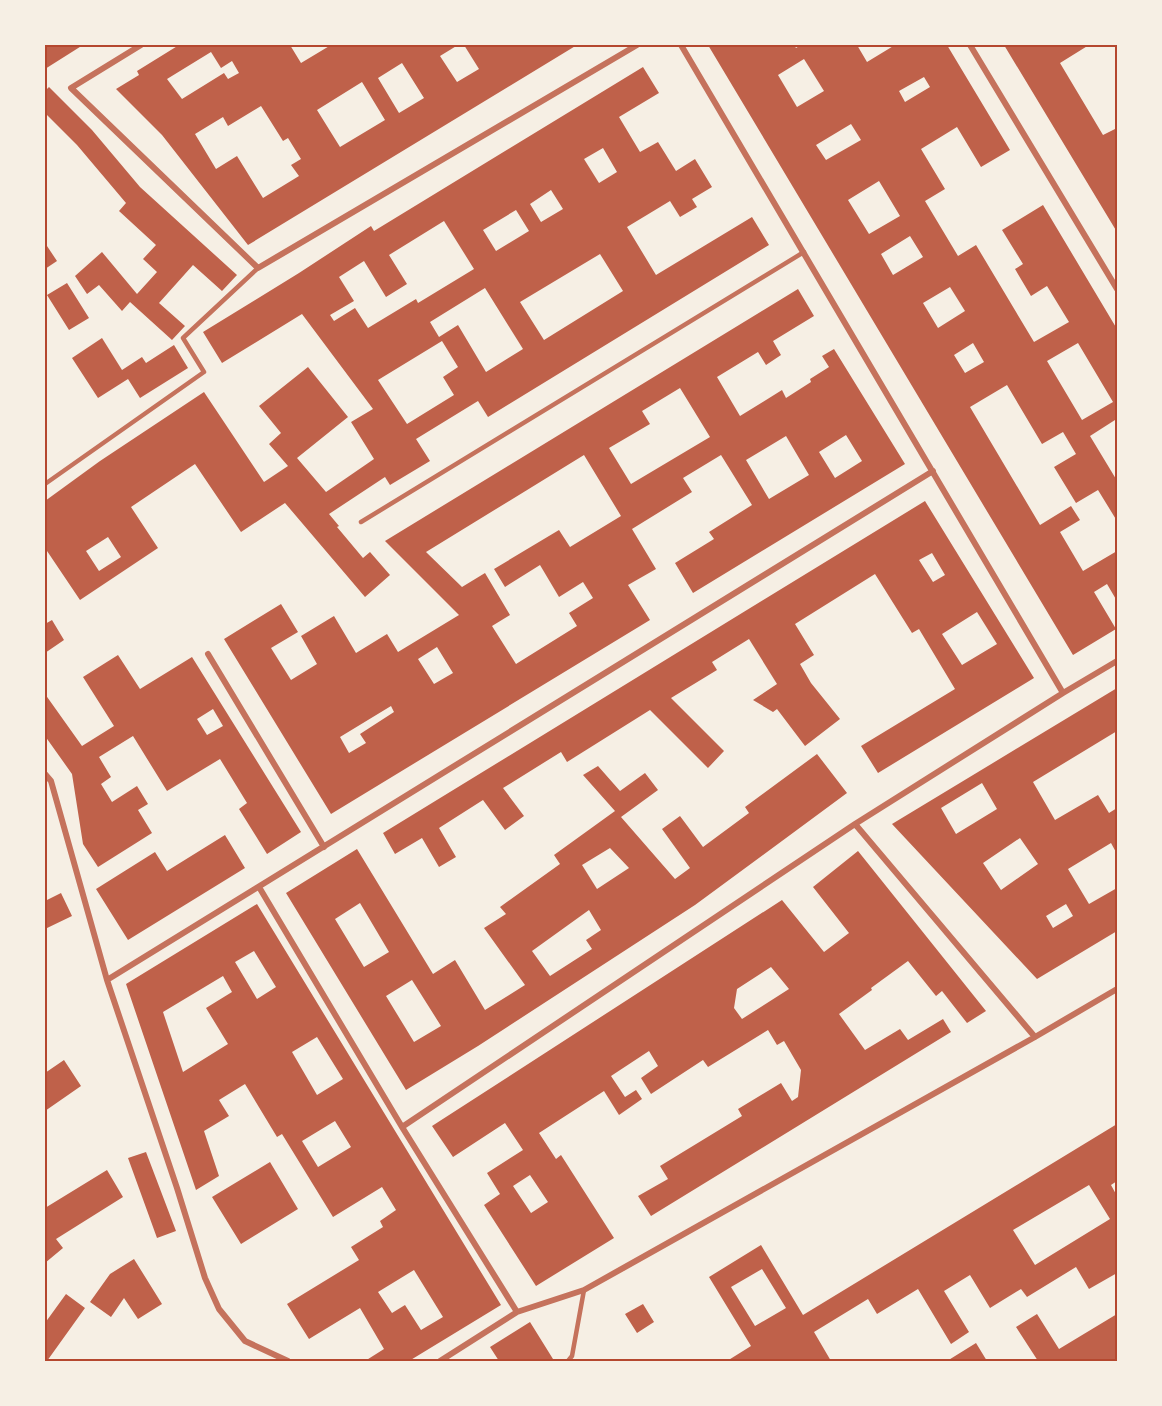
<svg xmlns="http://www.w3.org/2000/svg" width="1162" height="1406" viewBox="0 0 1162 1406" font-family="'Public Sans',sans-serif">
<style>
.building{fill:#bf614a;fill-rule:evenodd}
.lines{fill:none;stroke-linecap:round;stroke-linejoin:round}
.service{stroke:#c5725c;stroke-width:4.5}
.minor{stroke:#c5725c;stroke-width:6}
.neatline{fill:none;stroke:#b5482f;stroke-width:2}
</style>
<rect width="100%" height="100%" fill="#f6efe4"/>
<path class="building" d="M45,45H83L45,69Z
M179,45H290L301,63L331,45H458L440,56L457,82L479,69L464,45H577L248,245L162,135L116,89L139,75L137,71ZM211,52L221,68L232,61L239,73L228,79L224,73L182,99L167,79ZM402,63L424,98L399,113L378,78ZM362,82L385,120L340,147L317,110ZM261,106L283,141L288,138L301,159L291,165L299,176L263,198L237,156L216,169L195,134L223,117L228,126Z
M708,45H794L796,48L801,45H857L867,62L895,45H947L1010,150L981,167L957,127L921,149L945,189L925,201L958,256L976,245L1034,342L1069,322L1047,286L1031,296L1015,269L1023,264L1002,230L1043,205L1117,329V423L1115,420L1090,436L1116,479H1117V521L1098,490L1076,503L1054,467L1076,454L1063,432L1042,444L1007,385L970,407L1040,525L1071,506L1080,520L1060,532L1083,571L1117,551V601L1107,584L1094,592L1116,629L1073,655ZM804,59L824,91L797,107L778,75ZM924,77L930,87L905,102L899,91ZM851,124L861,140L826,160L816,145ZM879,181L900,216L869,234L848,200ZM910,236L923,257L893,275L881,254ZM950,287L965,311L938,328L923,303ZM973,343L984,362L965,373L954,355ZM1078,343L1113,402L1082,420L1047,361Z
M1004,45H1089L1060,63L1103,135L1117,128V232Z
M643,67L659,93L619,117L640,152L658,142L676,171L695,159L712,187L692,199L697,207L680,217L670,201L627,227L656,275L752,217L769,245L488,417L478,401L416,439L430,461L390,485L385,477L329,514L339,526L337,527L363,558L370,552L390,575L365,597L285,503L241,532L195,464L131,507L158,548L80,600L45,548V501L100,461L204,392L264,482L288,466L269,444L281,433L259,406L308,367L348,417L297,458L326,492L374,459L351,422L373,409L302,314L222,363L203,332L299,273L371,226L374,231ZM603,148L617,172L599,183L584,159ZM551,190L563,209L541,222L530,204ZM516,210L529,231L496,251L483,230ZM444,221L474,269L418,303L416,299L368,328L355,308L334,321L330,315L354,301L339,277L364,261L386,297L407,284L389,255ZM600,254L623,291L544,340L520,302ZM485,288L523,349L486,372L458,325L439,337L430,322ZM442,341L458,367L443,377L454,395L407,424L378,380ZM108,537L121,557L99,571L86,551Z
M49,87L92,130L140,187L237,275L222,291L193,265L159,303L185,326L172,340L130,302L122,311L99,285L87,294L75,276L102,252L137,294L157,272L143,259L156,245L119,211L126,203L77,145L45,113V91Z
M45,243L57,261L45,269Z
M67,283L89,318L69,330L47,295Z
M798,289L814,316L773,341L781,355L766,365L758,352L717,377L740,416L782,390L786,398L811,382L810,379L829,367L822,356L834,349L905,464L693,593L675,563L714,539L709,532L752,505L721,455L683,478L692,492L632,529L656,569L628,585L650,620L331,814L224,639L281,604L298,632L271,648L291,680L317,664L301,636L334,616L356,653L387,634L398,652L459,615L385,541ZM680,388L710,437L631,484L609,448L650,424L642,411ZM846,435L862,461L835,478L819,452ZM786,436L809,475L769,499L746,460ZM584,455L621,516L570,547L559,530L494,569L505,587L540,565L559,597L583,582L593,598L569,613L577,626L516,664L492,626L510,615L485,573L462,587L426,552ZM437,647L453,673L434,684L418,659ZM391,706L394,712L360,734L366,743L349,753L340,737Z
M102,338L122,370L142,357L146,363L174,345L188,368L140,398L128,379L98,398L72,358Z
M925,501L1034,678L878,773L861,746L955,689L919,629L912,633L875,574L795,624L814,655L800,664L811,683L840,719L805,746L777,709L773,712L753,700L777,684L749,639L712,662L717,670L671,698L724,751L708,768L650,710L567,762L561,752L503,788L524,816L505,830L483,800L439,828L456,857L439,867L422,838L395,854L383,833ZM932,553L945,575L933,582L919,560ZM977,612L997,644L962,665L942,634Z
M52,620L64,640L45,653V624Z
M118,655L140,689L192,657L301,832L267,854L239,809L247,803L220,759L167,791L133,736L99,757L111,777L101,784L112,802L137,786L148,804L138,810L152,833L98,867L83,844L72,774L45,736V694L82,746L114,726L83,677ZM213,709L223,726L207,735L197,719Z
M1117,688V731L1033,782L1055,820L1098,795L1109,813L1117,808V854L1111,843L1068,869L1089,904L1117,888V931L1037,979L892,824ZM982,783L997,809L956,834L941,808ZM1020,838L1038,864L1001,890L983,863ZM1066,904L1073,916L1053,928L1046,916Z
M817,754L847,793L695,905L478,1046L406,1090L286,893L357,849L433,974L455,960L485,1010L525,985L484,928L506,914L500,907L560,864L554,855L615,811L583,775L598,766L620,791L645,773L658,790L621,817L675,879L690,868L662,829L680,816L703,847L749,813L745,807ZM610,848L629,868L597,889L582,865ZM360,903L389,952L364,967L335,919ZM589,910L601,930L586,940L592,949L550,976L532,951ZM412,980L441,1026L414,1042L386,996Z
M225,835L245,868L128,940L96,889L155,852L167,871Z
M858,851L986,1011L967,1023L942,991L936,996L908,961L871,988L872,990L839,1014L865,1050L900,1029L908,1040L943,1019L951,1032L651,1216L638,1196L668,1179L660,1166L742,1116L738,1109L781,1083L792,1101L798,1097L801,1070L784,1041L777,1045L768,1030L708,1067L703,1060L651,1094L641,1078L658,1066L649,1051L611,1076L625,1097L636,1090L642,1099L619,1115L604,1091L539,1133L556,1159L561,1155L614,1238L536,1286L484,1205L500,1194L487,1173L523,1150L505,1123L453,1157L432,1126L782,900L824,952L849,933L813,887ZM771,967L789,989L742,1019L734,1008L737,989ZM530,1175L548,1202L531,1213L513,1186Z
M61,893L72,916L45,929V901Z
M257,904L501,1305L409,1361H365L384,1349L360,1308L309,1339L287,1304L359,1260L351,1247L383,1227L380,1221L396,1210L382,1187L333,1217L282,1134L277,1137L245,1084L219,1100L229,1116L204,1131L219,1176L196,1190L126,984ZM254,951L276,987L257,999L235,962ZM223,976L232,992L206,1008L228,1044L183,1072L163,1012ZM317,1037L343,1079L317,1095L292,1052ZM335,1121L351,1147L318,1167L302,1141ZM414,1270L443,1317L421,1330L405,1305L392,1313L378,1292Z
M64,1060L81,1086L45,1111V1073Z
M1117,1124V1181L1111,1185L1117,1196V1273L1089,1289L1076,1267L1027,1297L1021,1289L990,1308L970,1275L944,1291L969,1332L951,1344L918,1289L877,1314L868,1299L814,1332L831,1361H727L751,1346L709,1277L761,1245L803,1315ZM1089,1185L1110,1219L1035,1265L1013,1230ZM762,1269L786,1308L755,1326L731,1287Z
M146,1152L176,1231L157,1238L128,1158Z
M270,1162L298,1209L241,1244L212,1197Z
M107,1170L123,1197L56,1239L63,1248L45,1263V1208Z
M134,1259L162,1304L138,1319L124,1298L111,1317L90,1302L110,1274Z
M66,1294L85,1308L47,1361H45V1323Z
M643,1304L654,1322L637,1333L625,1314Z
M1037,1314L1059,1349L1117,1314V1361H1038L1016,1327Z
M530,1322L553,1359L550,1361H499L490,1347Z
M976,1343L987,1361H947Z"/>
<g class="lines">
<path class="service" d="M45,484L204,372L183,338L258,268
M361,522L804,252
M568,1361L572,1356L584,1290"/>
<path class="minor" d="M141,45L71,88L258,268L637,45
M681,45L1063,693
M970,45L1117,289
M208,654L324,847
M45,774L51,781L107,980L177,1188L205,1278L219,1309L245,1341L288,1361
M855,824L1035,1037
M259,887L402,1127L517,1312
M107,980L933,471
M402,1127L855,824L1063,693L1117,661
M440,1361L517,1312L584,1290L1035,1037L1117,989"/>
</g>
<rect width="1162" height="1406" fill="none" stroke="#f6efe4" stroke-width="93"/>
<rect x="46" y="46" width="1070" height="1314" class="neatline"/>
</svg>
